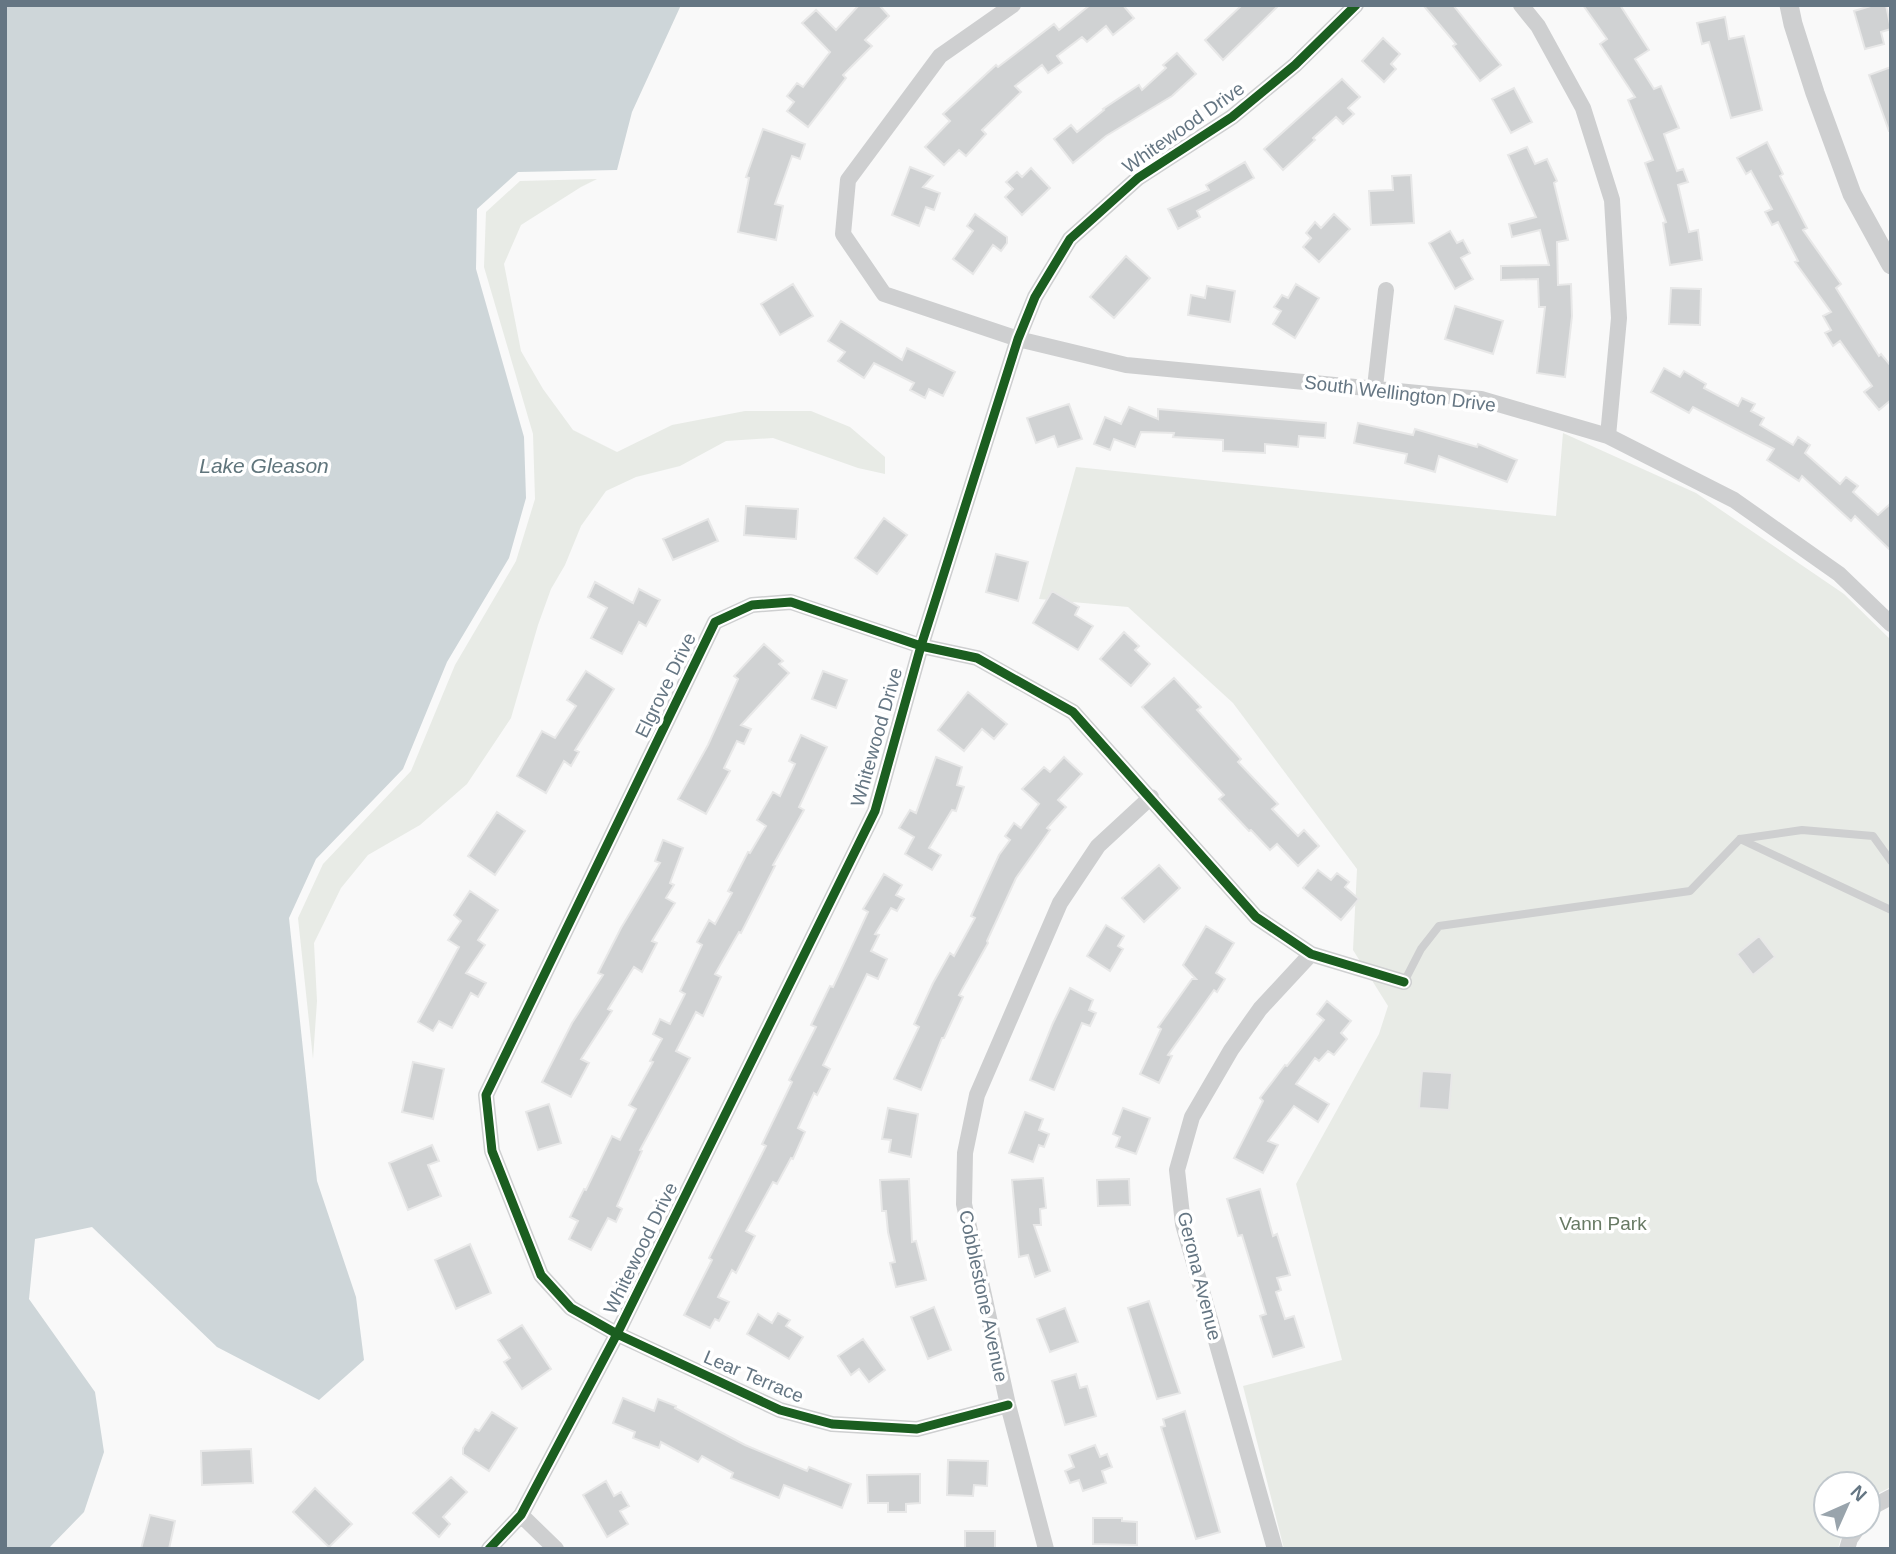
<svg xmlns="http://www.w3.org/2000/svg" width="1896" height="1554" viewBox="0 0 1896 1554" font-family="Helvetica,sans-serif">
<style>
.green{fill:#e8ebe6}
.water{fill:#ced6d9}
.building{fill:#d0d2d3;stroke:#e8e8e8;stroke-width:2}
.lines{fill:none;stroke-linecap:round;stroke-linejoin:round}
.service{stroke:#cecfd0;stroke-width:8}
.minor{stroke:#cecfd0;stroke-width:16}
.tertiary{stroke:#cecfd0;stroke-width:19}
.cycleway-casing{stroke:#fff;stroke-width:13}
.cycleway{stroke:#1b5e20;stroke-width:9}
.labels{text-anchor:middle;stroke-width:7;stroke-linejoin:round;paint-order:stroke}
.street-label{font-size:19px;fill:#657683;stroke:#fff}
.park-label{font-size:19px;fill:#687a64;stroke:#fff}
.water-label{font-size:21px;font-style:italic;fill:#60757c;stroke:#fff}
</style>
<rect width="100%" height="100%" fill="#f9f9f9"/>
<path class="green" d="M597,179L581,187L521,225L504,264L521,351L543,389L573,430L617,452L672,425L745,411H811L850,427L885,457V474L858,468L773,438L726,441L680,466L636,477L606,491L581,526L565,565L551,589L538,625L511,718L467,784L420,825L368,855L341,888L314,943L317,1001L313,1059L298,918L323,864L411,771L455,665L516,561L535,499L533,434L484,267L486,212L520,181Z
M1563,433L1696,493L1844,594L1891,640V1487L1875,1495L1868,1503V1484H1826V1526H1849L1842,1534L1838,1549H1284L1243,1386L1342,1360L1296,1184L1379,1034L1388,1006L1353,950L1357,869L1233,703L1128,607L1039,599L1076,467L1556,516Z"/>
<path class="water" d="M5,5H681L632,112L617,170L518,172L477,209L476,269L524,437L526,498L509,558L447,662L403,769L316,859L289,918L317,1181L356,1297L364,1360L319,1400L217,1347L92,1227L35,1239L29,1299L95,1392L104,1452L84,1512L48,1549H5Z"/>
<path class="building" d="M859,5H879L889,16L865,40L872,46L843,75L846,78L808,127L787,111L794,102L787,96L797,83L803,87L830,52L802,23L816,10L836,30Z
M1090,5H1123L1134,18L1113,35L1106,26L1087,42L1082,37L1057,56L1062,63L1048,73L1042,65L1015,86L1021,92L982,130L986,134L966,156L959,150L944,165L925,147L950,121L943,114L996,65L998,67L1054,24L1059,30Z
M1242,5H1279L1223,60L1205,40Z
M1423,5H1453L1501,65L1480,81L1453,46L1456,44Z
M1583,5H1620L1649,50L1635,59L1654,89L1661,86L1679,128L1664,134L1677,171L1683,169L1688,182L1678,185L1689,232L1698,230L1702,260L1670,265L1663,223L1666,222L1645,163L1653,160L1628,100L1635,97L1600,44L1607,39Z
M1874,5H1886L1891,29L1881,32L1884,44L1865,49L1854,11Z
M1725,17L1729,39L1744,36L1762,110L1731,118L1709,42L1702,44L1697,23Z
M1383,38L1400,54L1391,64L1396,69L1384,82L1362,61Z
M1177,53L1196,74L1172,96L1106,136L1073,163L1054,139L1071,125L1077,132L1104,110L1103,109L1139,85L1142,90L1166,68L1163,65Z
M1891,67V131H1889L1869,75Z
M1342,79L1360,97L1348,108L1354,114L1343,124L1336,117L1313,138L1315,140L1283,170L1264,149Z
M1514,88L1532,122L1511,133L1492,99Z
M763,129L805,144L800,159L792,156L775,204L783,206L776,240L738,232L749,178L746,177Z
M1767,142L1783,174L1780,176L1807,228L1803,230L1841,284L1836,288L1879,356L1881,354L1891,366V400L1879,410L1864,392L1872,386L1840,341L1833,346L1825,333L1831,330L1823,316L1831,312L1795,262L1798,261L1778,222L1772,225L1765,212L1772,209L1751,171L1746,174L1737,158Z
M1527,147L1535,164L1547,159L1557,181L1554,183L1568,240L1557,242L1558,285L1571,284L1572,316L1565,377L1537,373L1545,307H1539L1538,279L1501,280V266L1549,265L1540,230L1512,237L1509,224L1536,217L1508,155Z
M1245,162L1254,178L1197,211L1200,217L1178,229L1168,209L1209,190L1206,185Z
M910,167L933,176L923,187L940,193L934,210L926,207L919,226L892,215Z
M1031,168L1050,188L1022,215L1005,197L1013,189L1006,182L1017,172L1022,177Z
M1411,175L1414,223L1371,225L1369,191L1393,190L1392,176Z
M975,214L1007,237V243L1001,251L993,245L973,274L953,259L973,231L967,226Z
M1334,214L1350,229L1319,262L1303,247L1311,238L1306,233L1315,222L1321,228Z
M1450,231L1457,243L1463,240L1470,253L1461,258L1473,279L1455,289L1429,243Z
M1126,256L1150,278L1114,318L1090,297Z
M793,284L813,316L780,335L761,304Z
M1296,284L1319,298L1295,338L1273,324L1281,311L1274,307L1282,295L1288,298Z
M1207,286L1235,291L1230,322L1188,315L1191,295L1205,298Z
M1671,288L1701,289L1700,325L1669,324Z
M1455,306L1503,321L1493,354L1445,339Z
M841,321L902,360L907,348L955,372L943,396L929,389L925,398L910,390L914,383L874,363L864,378L838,361L845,352L828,341Z
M1664,368L1680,377L1684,371L1706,384L1704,388L1738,406L1742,398L1755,404L1751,411L1764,418L1760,425L1793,445L1798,437L1810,445L1805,453L1840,484L1846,477L1858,486L1853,492L1878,515L1891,503V551L1855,516L1851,521L1802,476L1799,481L1767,460L1774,449L1693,407L1689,413L1651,392Z
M1069,404L1082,439L1058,447L1054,436L1036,443L1027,418Z
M1129,407L1158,419V409L1326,423L1325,438L1299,436L1298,447L1265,444V453L1223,451V440L1173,437L1174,433L1141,432L1135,447L1114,439L1110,450L1094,444L1105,417L1121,424Z
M1358,423L1413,435L1415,429L1477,447L1478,444L1517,460L1507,482L1439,456L1435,472L1405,463L1407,454L1354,443Z
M746,506L798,509L796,539L744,535Z
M884,518L907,535L877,574L855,558Z
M708,519L718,541L673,560L663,539Z
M996,554L1028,562L1018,601L986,592Z
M595,582L633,603L639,589L660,600L646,626L639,622L622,654L591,638L607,608L588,597Z
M1052,591L1079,607L1075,615L1093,626L1078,650L1033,623Z
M1124,632L1139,646L1135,650L1150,664L1131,686L1100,659Z
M764,644L783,661L779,664L789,673L741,725L751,729L744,744L737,741L724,768L730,771L706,814L678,799L708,745L738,679L734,676Z
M586,671L614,689L575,750L579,752L571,766L564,761L546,793L517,776L542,731L555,738L576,706L567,700Z
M823,671L847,680L836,708L812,699Z
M1174,678L1201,707L1197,710L1241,759L1238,762L1278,804L1272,809L1298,836L1304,830L1319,846L1298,866L1277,844L1270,850L1251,830L1249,831L1219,799L1224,795L1142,707Z
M968,692L1007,724L994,739L982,729L964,751L938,730Z
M801,735L827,747L799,807L804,810L773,865L775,866L741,933L739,932L715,974L721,977L703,1016L696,1012L676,1051L690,1058L640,1150L642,1151L617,1206L622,1209L616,1222L608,1218L591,1250L569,1239L578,1221L570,1217L584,1189L586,1190L612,1136L620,1140L636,1109L629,1105L653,1062L650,1061L662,1039L653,1034L660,1019L670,1024L685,994L680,991L702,945L697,942L709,920L715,924L732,893L728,891L748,852L750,853L766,826L757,820L773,792L780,796L795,764L789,761Z
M936,757L962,767L957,785L964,787L956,811L952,810L929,848L941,855L932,870L905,854L914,837L899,828L910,810L916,813Z
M1064,757L1082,774L1058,800L1066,807L1047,828L1050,830L1016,878L987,941L988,943L959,995L963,997L944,1038H942L921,1090L894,1079L919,1027L914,1024L933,983L950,953L954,956L975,918L971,916L999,855L1010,840L1005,836L1014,823L1021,828L1039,804L1022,789L1044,767L1050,772Z
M497,812L525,831L495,875L468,856Z
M663,840L683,848L670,883L674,885L666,898L675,903L652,941L657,943L642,972L634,967L608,1009L612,1011L581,1059L589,1063L571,1097L542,1082L572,1023L603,975L598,973L621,928L660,863L655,861Z
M1159,865L1180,888L1144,922L1122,898Z
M1318,870L1331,880L1337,873L1349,882L1345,887L1359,899L1341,920L1303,888Z
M884,874L902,885L896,895L904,899L897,911L891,908L875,934L879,935L871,951L887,959L878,979L867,974L823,1065L830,1069L817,1095L814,1093L798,1128L805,1132L793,1159L791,1158L777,1184L773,1182L746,1231L755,1236L736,1273L732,1270L718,1297L729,1302L719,1321L715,1319L710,1328L684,1315L712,1260L709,1258L766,1146L762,1144L792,1082L789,1080L816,1027L811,1025L830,986L833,987L868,912L863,909Z
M470,891L498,910L478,940L485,945L466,973L486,983L478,997L471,993L452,1028L439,1021L433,1031L418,1022L459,947L448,940L461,921L454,915Z
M1106,925L1124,936L1118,946L1123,949L1110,971L1087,956Z
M1206,926L1234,943L1216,973L1225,979L1217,992L1214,990L1168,1055L1172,1056L1159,1083L1140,1074L1161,1029L1158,1027L1192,979H1196L1183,965Z
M1759,936L1775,957L1753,975L1737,954Z
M1070,988L1093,1000L1089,1010L1096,1013L1090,1026L1082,1023L1054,1090L1030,1080L1053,1023Z
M1327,1001L1351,1021L1341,1033L1347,1039L1334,1055L1328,1051L1319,1061L1315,1058L1296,1084L1329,1104L1318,1122L1294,1106L1268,1141L1278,1145L1263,1173L1234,1158L1263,1101L1260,1098L1285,1065L1287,1066L1324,1020L1317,1014Z
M413,1062L444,1069L433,1119L402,1112Z
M1422,1071L1452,1073L1449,1110L1419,1108Z
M549,1104L561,1143L538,1150L526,1112Z
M888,1108L918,1114L911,1157L889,1152L891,1140L882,1139Z
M1123,1108L1150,1118L1136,1154L1116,1147L1120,1137L1113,1134Z
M1025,1112L1043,1119L1039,1130L1049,1134L1044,1147L1039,1145L1033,1162L1009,1153Z
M432,1145L439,1161L428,1165L441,1196L408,1210L389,1163Z
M1043,1178L1046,1208L1040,1209L1041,1225H1034L1050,1271L1035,1277L1028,1255L1019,1257L1012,1180Z
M909,1179L912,1242L916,1241L926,1280L896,1287L890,1263L895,1262L888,1232L886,1211H882L880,1180Z
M1129,1179L1130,1205L1098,1206L1097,1180Z
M1260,1189L1273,1236L1277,1234L1290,1275L1277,1278L1281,1290L1276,1292L1285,1319L1294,1316L1304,1347L1273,1357L1260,1316L1266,1314L1242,1235L1238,1236L1227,1199Z
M470,1244L491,1293L456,1309L435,1260Z
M1149,1301L1180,1393L1157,1399L1128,1308Z
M934,1307L951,1350L928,1359L911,1317Z
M1065,1308L1078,1342L1050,1352L1037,1319Z
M778,1313L790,1320L786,1326L803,1337L789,1359L747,1334L758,1314L772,1323Z
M522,1325L551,1369L522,1389L504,1362L510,1358L498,1340Z
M863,1339L885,1370L869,1382L859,1369L851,1375L838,1356Z
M1076,1374L1080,1388L1087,1386L1096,1416L1065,1425L1052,1381Z
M623,1398L654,1411L658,1399L676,1406L675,1408L745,1445L807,1471L809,1467L851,1484L842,1508L784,1485L779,1498L731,1478L733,1473L702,1456L698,1462L661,1442L659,1448L633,1438L635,1432L613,1423Z
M1185,1411L1220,1532L1196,1539L1161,1427L1165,1426L1163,1419Z
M492,1412L517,1428L489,1471L463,1454V1448L475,1429L479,1431Z
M1095,1445L1100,1457L1107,1454L1112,1467L1102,1471L1106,1483L1083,1491L1079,1480L1070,1483L1065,1471L1074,1467L1069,1455Z
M251,1449L253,1483L202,1485L201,1451Z
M948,1460L988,1461L987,1486L974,1485L973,1496L947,1495Z
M920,1474V1503L906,1504V1512H888V1503H868L867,1475Z
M451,1477L467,1492L443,1517L450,1524L439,1537L413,1513Z
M606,1481L614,1496L621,1492L629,1506L620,1511L628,1524L607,1537L583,1495Z
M315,1488L352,1524L329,1547L293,1512Z
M150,1515L175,1521L169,1549H141Z
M1093,1518H1122V1521L1137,1522V1545L1093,1544Z
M965,1531H995V1549H965Z"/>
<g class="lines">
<path class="service" d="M1740,839L1891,910
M1404,982L1421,949L1439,926L1690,891L1740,839L1802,830L1873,836L1891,861"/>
<path class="minor" d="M1013,5L940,56L848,180L843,234L884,294L1018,339L1126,365L1481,399L1608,436L1734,500L1839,574L1891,624
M1521,5L1538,26L1583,108L1612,200L1619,318L1608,436
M1375,387L1386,290
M1008,1405L917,1429L832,1424L780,1410L617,1334L571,1308L541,1275L492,1151L486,1095L715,622L752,605L791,602L921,646L977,658L1073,712L1256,917L1311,954L1404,982
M1868,1514L1874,1506L1891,1497
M521,1515L556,1549
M489,1549L521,1515L617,1334L875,811L921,646L1018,339L1035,297L1070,239L1138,178L1232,117L1295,65L1356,5
M1046,1549L1008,1405L964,1204L965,1153L977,1095L1060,903L1098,846L1151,797
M1275,1549L1183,1224L1177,1170L1192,1117L1231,1050L1260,1009L1311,954
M1847,1549L1850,1539L1859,1526"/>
<path class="tertiary" d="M1789,5L1793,24L1815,93L1852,194L1891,265"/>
<g class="cycleway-casing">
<path id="cycleway" d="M1008,1405L917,1429L832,1424L780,1410L617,1334L571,1308L541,1275L492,1151L486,1095L715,622L752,605L791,602L921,646L977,658L1073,712L1256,917L1311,954L1404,982
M489,1549L521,1515L617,1334L875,811L921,646L1018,339L1035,297L1070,239L1138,178L1232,117L1295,65L1356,5"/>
</g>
<use href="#cycleway" class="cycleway"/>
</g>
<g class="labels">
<g class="street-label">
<text transform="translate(1183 127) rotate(-35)" y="7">Whitewood Drive</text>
<text transform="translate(1400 393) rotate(7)" y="7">South Wellington Drive</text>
<text transform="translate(665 685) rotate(-64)" y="7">Elgrove Drive</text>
<text transform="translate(876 737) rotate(-74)" y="7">Whitewood Drive</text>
<text transform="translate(640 1248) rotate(-64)" y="7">Whitewood Drive</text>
<text transform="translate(1200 1276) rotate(76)" y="7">Gerona Avenue</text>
<text transform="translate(984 1296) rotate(78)" y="7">Cobblestone Avenue</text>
<text transform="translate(754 1376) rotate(23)" y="7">Lear Terrace</text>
</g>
<g class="park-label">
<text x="1603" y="1230">Vann Park</text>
</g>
<g class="water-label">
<text x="264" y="473">Lake Gleason</text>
</g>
</g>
<rect width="1896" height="1554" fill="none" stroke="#657683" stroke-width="14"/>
<g transform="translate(1847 1505) rotate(45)"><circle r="33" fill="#ffffff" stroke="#c1c8cd" stroke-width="2"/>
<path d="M0-5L12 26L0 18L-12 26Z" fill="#99a4ac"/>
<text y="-10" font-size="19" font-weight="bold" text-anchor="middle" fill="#657683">N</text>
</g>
</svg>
